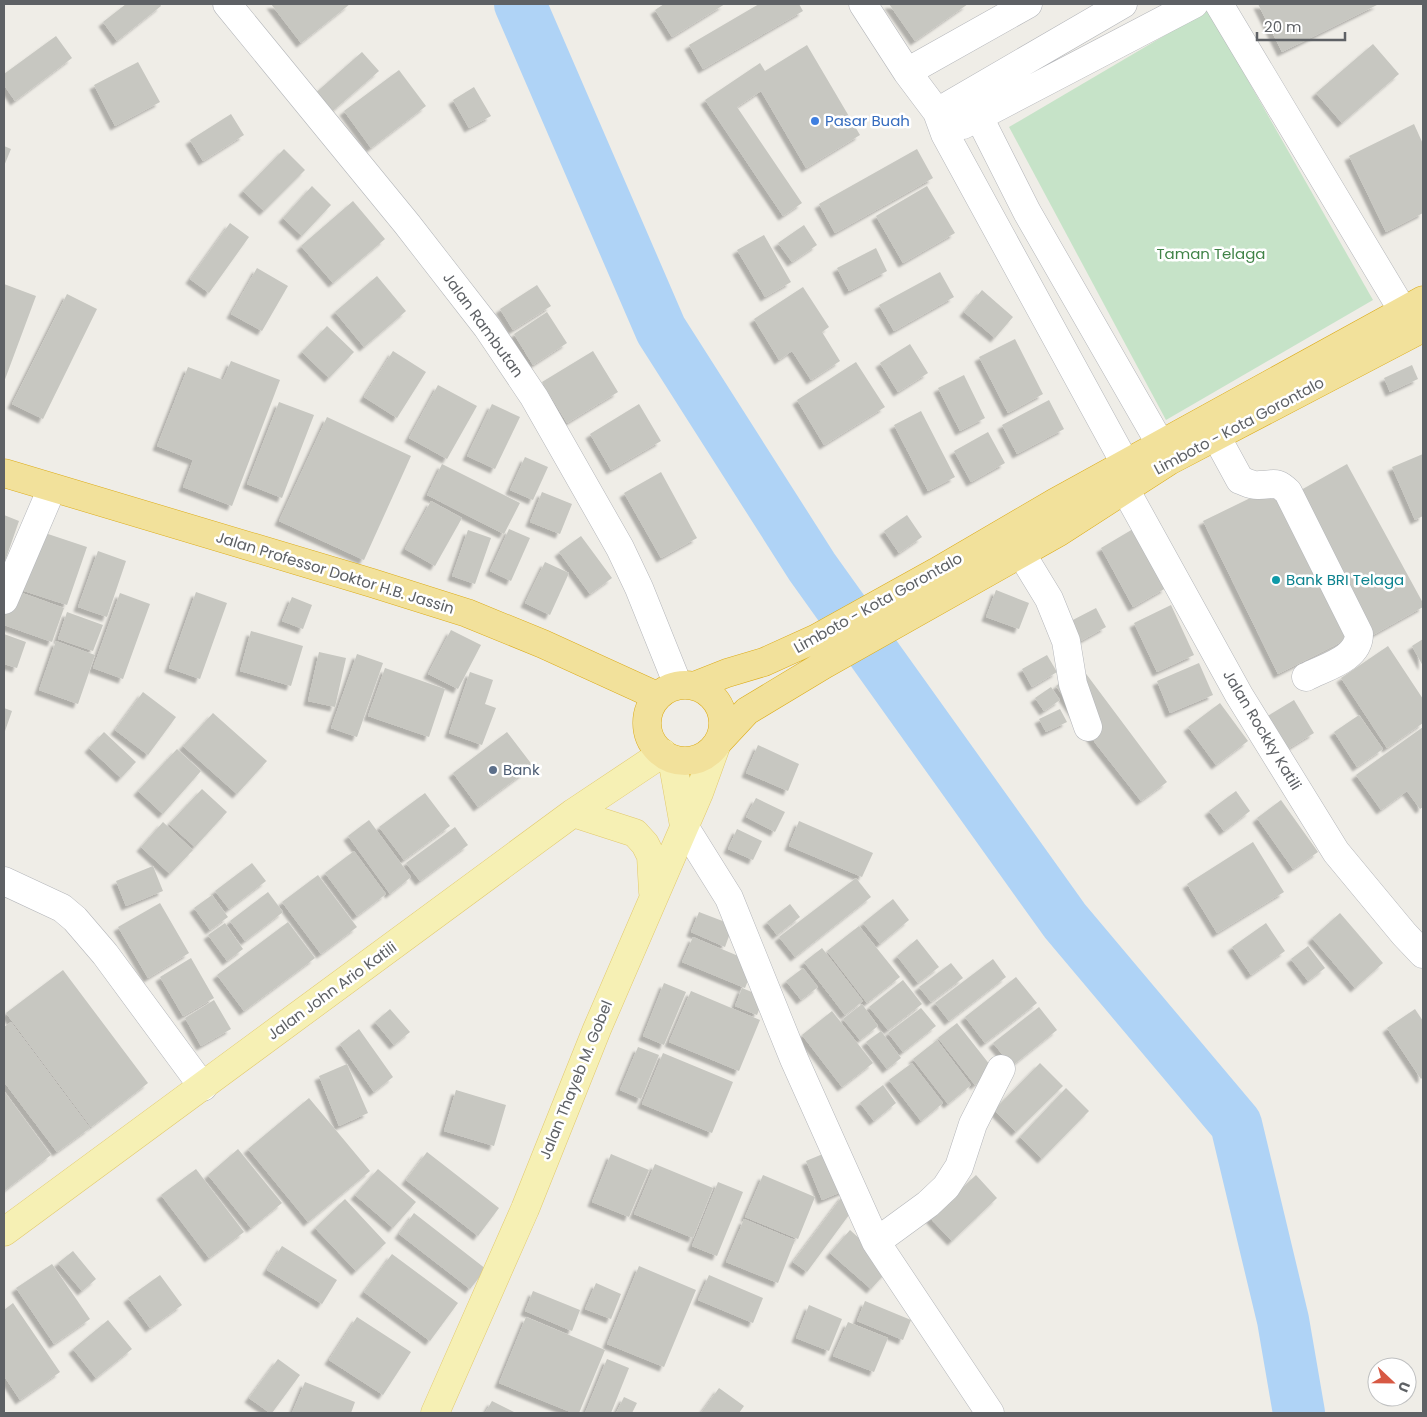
<svg xmlns="http://www.w3.org/2000/svg" width="1427" height="1417" viewBox="0 0 1427 1417" font-family="Poppins,sans-serif">
<style>
.green{fill:#c6e3c8}
.lines{fill:none;stroke-linecap:round;stroke-linejoin:round}
.river{stroke:#afd3f6;stroke-width:52}
.building{fill:#c7c7c1;filter:url(#shadow)}
.minor-casing{stroke:#b4b6ba;stroke-width:29}
.major-casing{stroke:#e2c96c;stroke-width:29}
.highway-casing{stroke:#dcac19;stroke-width:29}
.minor{stroke:#fff;stroke-width:28}
.major{stroke:#f6f0b4;stroke-width:28}
.highway{stroke:#f2e19b;stroke-width:28}
.shop-dot{fill:#3f7fe0;stroke:#fff;stroke-width:2}
.culture-dot{fill:#0f9aa8;stroke:#fff;stroke-width:2}
.service-dot{fill:#5c6f8a;stroke:#fff;stroke-width:2}
.labels{text-anchor:middle;stroke-width:5;stroke-linejoin:round;paint-order:stroke}
.shop-label{font-size:15px;fill:#366cbe;stroke:#fff;text-anchor:start}
.park-label{font-size:15px;fill:#408347;stroke:#fff}
.street-label{font-size:15px;fill:#5e6165;stroke:#fff}
.culture-label{font-size:15px;fill:#0d838f;stroke:#fff;text-anchor:start}
.service-label{font-size:15px;fill:#4e5e75;stroke:#fff;text-anchor:start}
</style>
<defs>
<filter id="shadow"><feDropShadow dx="-4.5" dy="4.5" stdDeviation="1" flood-color="#0004"/></filter>
</defs>
<rect width="100%" height="100%" fill="#efede7"/>
<path class="green" d="M1208,10L1373,300L1166,420L1009,127Z"/>
<g class="lines">
<path class="river" d="M520,4L661,330L812,567L1065,921L1236,1124L1283,1320L1299,1413"/>
</g>
<path class="building" d="M126,4H160L161,6L117,41L103,22Z
M271,4H350L301,43Z
M664,4H725L672,37L655,10Z
M759,4H799L803,11L703,69L689,45Z
M889,4H968L915,41Z
M1258,4H1379L1282,52Z
M56,36L72,58L15,101L4,85V74Z
M1373,44L1399,74L1342,123L1316,93Z
M807,45L860,135L806,168L761,91L737,107L802,203L783,216L705,100L760,63L765,71Z
M362,52L379,71L328,115L312,96Z
M138,62L160,102L115,126L94,85Z
M399,70L426,106L371,148L344,111Z
M474,87L491,116L469,128L453,100Z
M231,114L244,135L203,161L190,140Z
M1414,124L1423,144V213L1386,232L1349,156Z
M4,146L11,149L4,166Z
M284,149L305,170L264,211L243,191Z
M917,149L933,178L835,233L819,204Z
M312,186L331,205L302,236L283,218Z
M927,186L955,233L903,263L876,216Z
M353,201L385,239L333,283L301,246Z
M230,223L249,237L209,293L190,279Z
M804,225L817,245L792,262L778,243Z
M764,235L791,282L765,297L737,250Z
M876,248L887,271L849,291L837,268Z
M257,268L288,286L262,331L231,314Z
M940,272L954,297L894,331L879,305Z
M377,276L406,311L364,347L335,312Z
M4,284L36,296L4,382Z
M537,285L551,306L513,330L500,309Z
M803,287L829,327L822,332L840,361L811,380L792,351L779,360L754,319Z
M982,290L1013,317L995,338L964,312Z
M67,294L97,309L43,419L12,404Z
M547,312L567,343L533,365L514,334Z
M327,326L354,352L329,378L302,352Z
M1015,339L1043,394L1008,413L979,357Z
M910,344L928,373L898,392L880,363Z
M393,351L426,372L397,418L364,397Z
M593,351L618,392L567,423L542,382Z
M231,361L280,380L232,506L183,487L193,460L157,446L188,367L223,380Z
M856,362L885,407L824,445L797,400Z
M1412,365L1418,379L1390,392L1384,378Z
M964,375L985,418L960,431L938,388Z
M438,385L477,406L447,459L409,438Z
M1049,400L1064,429L1017,454L1002,425Z
M279,402L314,415L282,498L247,484Z
M492,404L520,417L495,469L467,456Z
M639,404L661,441L611,470L590,434Z
M921,411L955,477L928,491L894,425Z
M327,417L411,456L364,560L279,521Z
M988,432L1005,463L971,482L954,451Z
M1423,454V516L1415,520L1392,467Z
M525,457L548,467L533,500L510,490Z
M442,464L520,503L504,534L427,495Z
M1347,464L1423,603V607L1373,635L1294,494Z
M661,472L697,538L661,558L624,493Z
M1275,486L1349,638L1278,674L1203,521Z
M542,492L572,504L560,534L530,522Z
M431,501L462,518L435,566L405,549Z
M4,515L19,521L4,564Z
M907,515L922,537L899,553L884,531Z
M509,529L530,538L511,581L490,571Z
M1133,529L1166,588L1133,607L1101,548Z
M468,530L491,538L475,584L452,576Z
M45,533L87,547L67,605L24,591Z
M581,536L612,578L590,594L559,552Z
M98,551L126,561L107,617L78,607Z
M545,562L569,573L550,615L525,603Z
M14,590L64,608L52,642L4,625V618Z
M996,590L1029,603L1019,629L986,617Z
M196,592L227,603L200,679L169,668Z
M120,593L150,604L123,679L93,668Z
M292,597L312,605L303,629L282,621Z
M1171,605L1194,655L1157,672L1134,623Z
M1096,608L1106,627L1079,642L1069,622Z
M67,612L103,625L93,651L58,639Z
M451,630L481,645L458,689L428,674Z
M251,631L303,646L291,686L240,671Z
M4,634L26,642L17,668L4,664Z
M1423,639V666L1412,646Z
M56,641L95,655L78,704L39,690Z
M1388,646L1423,699V723L1387,748L1341,678Z
M319,652L346,658L335,707L308,701Z
M357,654L383,663L357,737L331,728Z
M1047,655L1057,672L1032,687L1022,669Z
M1199,663L1213,695L1170,713L1157,681Z
M1081,667L1167,782L1141,801L1096,744L1056,686Z
M385,668L445,689L429,737L368,716Z
M470,672L493,680L485,704L496,708L482,745L449,733Z
M1051,687L1060,700L1044,711L1035,698Z
M143,692L176,717L148,755L115,730Z
M1294,700L1314,733L1286,750L1266,717Z
M1220,703L1248,741L1216,765L1188,727Z
M4,708L12,711L4,734Z
M1060,709L1067,722L1046,732L1039,719Z
M213,713L267,761L237,794L183,746Z
M1359,715L1383,749L1357,767L1334,732Z
M1423,727V807L1420,809L1407,791L1381,810L1356,775Z
M104,732L136,762L121,778L89,748Z
M507,732L533,766L478,807L453,773Z
M758,745L799,764L788,791L746,773Z
M177,749L201,771L163,814L138,791Z
M202,789L227,812L195,847L169,824Z
M1236,791L1250,811L1224,831L1209,811Z
M425,793L450,826L404,860L379,827Z
M756,798L785,812L775,832L746,817Z
M1281,800L1318,852L1293,869L1257,818Z
M369,820L411,877L390,894L348,836Z
M799,821L873,853L862,877L789,846Z
M163,822L193,850L170,874L141,847Z
M455,827L468,845L420,881L406,863Z
M737,829L762,841L753,860L728,849Z
M1253,842L1284,892L1217,933L1187,884Z
M354,851L386,894L357,916L325,873Z
M252,863L266,881L229,909L215,891Z
M153,866L163,891L126,906L116,881Z
M318,875L357,927L321,954L282,902Z
M856,878L871,897L795,957L779,937Z
M268,892L283,912L245,941L230,921Z
M212,895L228,917L210,930L194,908Z
M893,899L909,920L880,944L863,923Z
M160,903L189,953L148,978L118,927Z
M790,904L800,917L777,935L767,922Z
M699,912L733,925L725,947L691,932Z
M1340,913L1383,963L1355,988L1312,938Z
M288,922L315,958L244,1011L217,975Z
M225,923L243,949L227,961L208,935Z
M1266,923L1285,951L1251,975L1232,947Z
M859,926L900,977L867,1003L827,951Z
M693,937L755,963L745,988L682,962Z
M917,939L939,967L918,983L897,956Z
M1308,946L1325,968L1308,981L1291,959Z
M822,948L863,1001L845,1015L804,962Z
M191,958L214,998L183,1016L160,977Z
M993,959L1006,977L949,1021L935,1003Z
M951,963L963,978L931,1002L919,987Z
M803,968L818,987L801,1000L786,981Z
M63,970L148,1083L91,1127L6,1013Z
M1016,977L1037,1003L985,1043L965,1017Z
M903,980L922,1004L888,1030L869,1007Z
M664,983L686,992L664,1045L643,1036Z
M742,988L764,997L757,1015L735,1006Z
M691,991L760,1020L739,1071L669,1042Z
M214,1000L231,1029L201,1046L185,1018Z
M862,1004L878,1026L860,1040L843,1019Z
M1039,1007L1057,1030L1012,1066L993,1043Z
M921,1008L936,1026L903,1052L888,1033Z
M390,1009L410,1032L394,1045L375,1022Z
M1415,1009L1423,1021V1077L1421,1079L1387,1028Z
M832,1011L873,1063L842,1087L802,1035Z
M11,1022L90,1128L57,1152L4,1082V1027Z
M957,1023L994,1070L975,1085L938,1038Z
M359,1029L393,1077L374,1092L340,1044Z
M881,1031L901,1058L887,1069L866,1042Z
M937,1040L971,1085L948,1104L913,1059Z
M638,1047L659,1055L641,1099L620,1090Z
M663,1053L733,1082L712,1133L642,1104Z
M912,1063L943,1103L921,1121L889,1080Z
M1040,1063L1063,1086L1016,1132L994,1110Z
M347,1064L368,1113L339,1126L319,1076Z
M883,1085L896,1103L874,1121L860,1103Z
M1066,1088L1089,1111L1042,1159L1020,1137Z
M456,1090L506,1105L494,1146L444,1131Z
M4,1091L51,1155L4,1191Z
M309,1098L370,1171L308,1222L248,1149Z
M238,1149L282,1203L251,1228L208,1175Z
M830,1151L846,1190L822,1200L806,1161Z
M427,1152L499,1208L478,1236L406,1180Z
M611,1154L649,1170L629,1217L592,1202Z
M655,1164L713,1188L693,1238L634,1214Z
M196,1169L244,1232L209,1258L161,1195Z
M378,1169L416,1202L393,1228L355,1195Z
M763,1175L815,1197L798,1239L745,1217Z
M976,1175L997,1198L952,1241L930,1218Z
M718,1182L743,1192L717,1256L692,1246Z
M844,1194L857,1204L807,1272L793,1262Z
M345,1199L386,1243L356,1271L315,1228Z
M414,1213L486,1269L470,1289L399,1234Z
M744,1219L795,1240L778,1283L726,1262Z
M850,1230L891,1267L871,1289L830,1253Z
M282,1246L337,1280L322,1304L267,1270Z
M73,1251L96,1279L82,1291L58,1263Z
M392,1254L458,1303L430,1341L364,1292Z
M52,1264L90,1319L54,1344L16,1288Z
M639,1266L696,1290L664,1367L607,1344Z
M160,1275L182,1305L150,1328L128,1298Z
M709,1275L763,1298L753,1323L698,1300Z
M596,1283L621,1294L611,1319L585,1309Z
M533,1291L580,1310L572,1331L525,1311Z
M865,1301L911,1320L903,1340L857,1321Z
M13,1303L60,1372L20,1400L4,1376V1310Z
M809,1305L842,1319L829,1351L796,1338Z
M357,1317L411,1352L383,1395L329,1360Z
M526,1317L605,1350L579,1413H573L499,1383Z
M108,1320L132,1349L96,1378L73,1349Z
M848,1322L888,1338L874,1372L833,1356Z
M278,1359L300,1375L272,1413H270L249,1398Z
M607,1359L629,1368L611,1413H585Z
M305,1382L355,1402L351,1413H292Z
M719,1388L744,1406L739,1413H701Z
M624,1397L637,1403L632,1413H616Z
M492,1401L516,1413H485Z"/>
<g class="lines">
<g class="minor-casing">
<path id="minor" d="M227,4L407,224L487,327L534,397L620,548L639,588L678,685
M863,4L907,72L937,112L945,134L1126,465
M1219,4L1403,311
M907,72L1028,4
M937,112L1123,4
M979,117L1027,212L1161,445
M963,125L1194,4
M1216,436L1240,480C1246,482 1252,486 1259,485C1274,485 1276,480 1288,492L1359,634C1359,659 1325,667 1306,677
M1125,489L1239,695L1336,852L1404,934L1423,954
M1021,553L1049,599L1066,641L1073,684L1088,727
M4,600L52,488
M684,826L729,898L794,1059L876,1242L928,1204L946,1187L959,1167L973,1124L1001,1069
M4,881L62,908L75,919L105,954L203,1087
M876,1242L990,1413"/>
</g>
<g class="major-casing">
<path id="major" d="M672,759L684,826
M573,813L635,833L645,844L651,856L653,892
M4,1232L573,813L663,753
M435,1413L525,1209L597,1029L699,793L716,746"/>
</g>
<g class="highway-casing">
<path id="highway" d="M4,473L372,583L467,613L543,644L657,696
M647 723a38 38 0 1 1 76 0a38 38 0 1 1-76 0Z
M694,686L727,673L764,662L817,638L936,572L1054,503L1423,300
M719,741L747,711L825,664L1059,532L1169,461L1423,328"/>
</g>
<use href="#minor" class="minor"/>
<use href="#major" class="major"/>
<use href="#highway" class="highway"/>
</g>
<circle class="shop-dot" cx="815" cy="121" r="5"/>
<circle class="culture-dot" cx="1276" cy="580" r="5"/>
<circle class="service-dot" cx="493" cy="770" r="5"/>
<g class="labels">
<g class="shop-label">
<text x="825" y="126">Pasar Buah</text>
</g>
<g class="park-label">
<text x="1211" y="259">Taman Telaga</text>
</g>
<g class="street-label">
<text transform="translate(483 325) rotate(54)" y="5">Jalan Rambutan</text>
<text transform="translate(1239 426) rotate(-28)" y="5">Limboto - Kota Gorontalo</text>
<text transform="translate(335 573) rotate(17)" y="5">Jalan Professor Doktor H.B. Jassin</text>
<text transform="translate(878 603) rotate(-29)" y="5">Limboto - Kota Gorontalo</text>
<text transform="translate(1262 730) rotate(59)" y="5">Jalan Rockky Katili</text>
<text transform="translate(332 991) rotate(-36)" y="5">Jalan John Ario Katili</text>
<text transform="translate(576 1080) rotate(-68)" y="5">Jalan Thayeb M. Gobel</text>
</g>
<g class="culture-label">
<text x="1286" y="585">Bank BRI Telaga</text>
</g>
<g class="service-label">
<text x="503" y="775">Bank</text>
</g>
</g>
<rect width="1427" height="1417" fill="none" stroke="#5e6165" stroke-width="10"/>
<g transform="translate(1392 1382) rotate(112)"><circle r="24" fill="#ffffff" stroke="#bfc0c1"/>
<path d="M0-4L9 19L0 12L-9 19Z" fill="#d75944"/>
<text y="-8" font-size="14" font-weight="bold" text-anchor="middle" fill="#5e6165">U</text>
</g>
<path d="M1257 32v8h88v-8" fill="none" stroke="#5e6165" stroke-width="2.5"/>
<text x="1264" y="32" font-size="15" fill="#5e6165" stroke="#ffffff" stroke-width="4" paint-order="stroke">20 m</text>
</svg>
